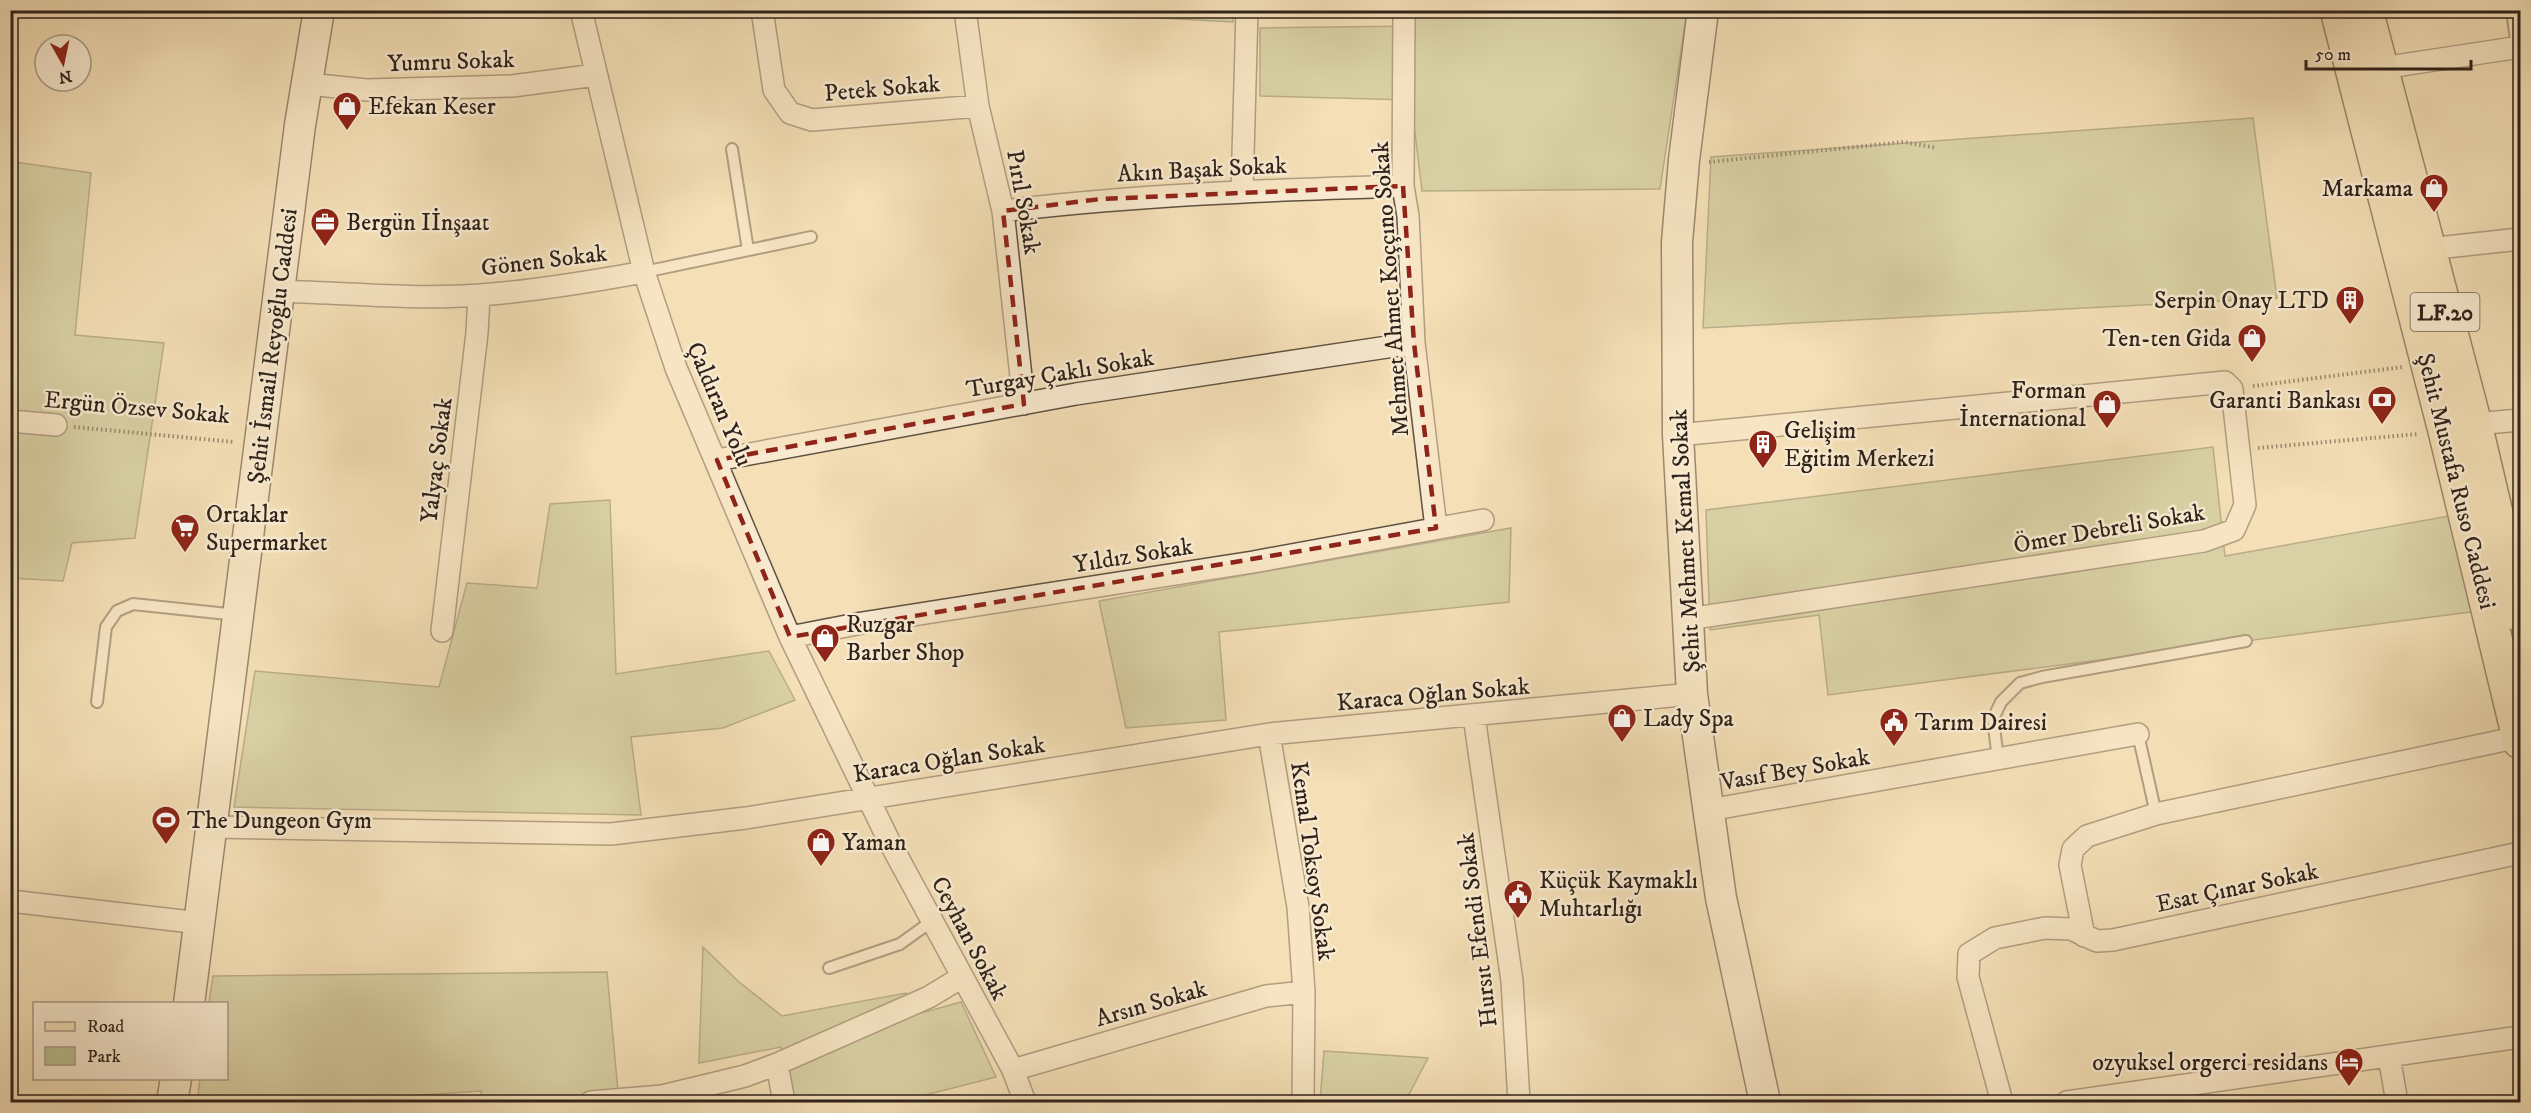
<svg xmlns="http://www.w3.org/2000/svg" width="2531" height="1113" viewBox="0 0 2531 1113" font-family="'IM FELL DW Pica',serif">
<style>
.green{fill:#b9c290;stroke:#747255;stroke-width:1.5}
.lines{fill:none;stroke-linecap:round;stroke-linejoin:round}
.lane-casing{stroke:#605141;stroke-width:14}
.street-casing{stroke:#605141;stroke-width:24}
.secondary-casing{stroke:#2f221a;stroke-width:33}
.primary-casing{stroke:#2f221a;stroke-width:36}
.path{stroke:#2f221a;stroke-width:4;stroke-dasharray:1.5 3;stroke-linecap:butt}
.lane{stroke:#f8ead0;stroke-width:10}
.street{stroke:#f8ead0;stroke-width:21}
.secondary{stroke:#f8ead0;stroke-width:30}
.primary{stroke:#f4dfb7;stroke-width:33}
.marked{fill:none;stroke:#8f2418;stroke-width:4.5;stroke-dasharray:12 8;stroke-linejoin:round}
.labels{text-anchor:middle;stroke-width:5;stroke-linejoin:round;paint-order:stroke}
.shield{fill:#f8ead0;stroke:#6b5e51;stroke-width:1.5}
.shield-label{font-size:22px;font-weight:bold;fill:#2f221a}
.street-label{font-size:24px;fill:#2f221a;stroke:#f8ead0}
.poi-label{font-size:24px;fill:#2f221a;stroke:#f8ead0;text-anchor:start}
</style>
<rect width="100%" height="100%" fill="#f4dfb7"/>
<filter id="stains"><feTurbulence type="fractalNoise" baseFrequency=".00333" numOctaves="4"/><feColorMatrix values="0 0 0 0 .2 0 0 0 0 .09 0 0 0 0 .02 0 0 0 .5 -.17"/></filter>
<radialGradient id="worn" r=".72"><stop offset=".6" stop-color="#630" stop-opacity="0"/><stop offset="1" stop-color="#630" stop-opacity=".3"/></radialGradient>
<path class="green" d="M1104,10L1233,11V22L1103,15Z
M1413,10L1687,11L1660,189L1422,191L1411,100L1260,96V28L1412,26Z
M2253,118L2277,298L1703,328L1711,157Z
M15,162L91,173L75,335L164,343L135,538L72,543L63,581L11,578L10,197Z
M2213,447L2225,556L2449,516L2478,611L1828,695L1819,615L1710,630L1706,510Z
M610,500L616,674L769,651L795,700L723,728L631,737L641,815L234,807L255,671L439,687L467,583L537,588L550,504Z
M1511,528L1509,602L1219,632L1226,720L1126,728L1099,601Z
M703,947L739,982L782,1016L906,993L922,1013L961,1002L996,1077L898,1102H795L781,1047L699,1063Z
M607,972L619,1102H482L481,1091L392,1097L388,1102H197L200,1079L226,1078V1004L209,1003L213,976Z
M1324,1051L1428,1058L1405,1102H1320Z"/>
<g class="lines">
<g class="lane-casing">
<path id="lane" d="M2512,10L2517,47
M732,149L748,250
M644,272L811,237
M97,702L106,627L117,611L133,604L237,615
M2138,734L2156,814
M1998,759L1993,719L2001,702L2020,683L2042,677L2246,641
M829,968L900,944L932,921"/>
</g>
<g class="street-casing">
<path id="street" d="M581,10L644,272L676,368L790,637L890,843L1013,1070L1025,1102
M762,10L774,90L790,113L812,120L978,106
M965,10L978,106L1003,211L1024,404
M1404,10L1403,186L1408,216L1414,343L1436,528
M2382,68L2520,47
M308,84L367,90L512,86L596,75
M1242,191L1247,10
M1003,211C1136,195 1269,190 1403,186
M2428,249L2520,239
M279,291C345,293 414,300 480,295C535,291 589,282 644,272
M10,421L56,425
M2475,424L2520,420
M1678,435L2225,382L2232,389L2245,505L2234,530L2204,541L1688,619
M717,460L1076,394L1414,343
M442,631L477,333L479,295
M790,637L862,623L1253,562L1483,520
M1474,716L1512,981L1519,1102
M1269,734L1298,907L1304,992L1303,1102
M1709,810L2138,734
M213,827L611,834L746,818L1269,734L1692,694
M10,901L200,923
M2084,936L2070,865L2073,849L2087,836L2156,814L2519,737
M2389,1057L2397,1102
M777,1064L784,1102
M1013,1070L1266,996L1304,992
M591,1102L662,1096L745,1076L777,1064L929,997L962,977
M2002,1102L1968,977L1969,954L1995,938L2045,928L2071,929L2097,941L2113,940L2520,853
M2067,1102L2520,1037"/>
</g>
<g class="secondary-casing">
<path id="secondary" d="M1703,10L1684,160L1677,242L1678,435L1692,694L1721,898L1765,1102
M189,1004L300,125L319,10
M172,1102L176,1078"/>
</g>
<g class="primary-casing">
<path id="primary" d="M2337,10L2445,431L2520,742
M2366,10L2475,424L2520,615"/>
</g>
<path class="path" d="M1709,162L1904,142L1937,148
M2253,386L2403,367
M74,427L234,442
M2258,448L2418,434"/>
<use href="#lane" class="lane"/>
<use href="#street" class="street"/>
<use href="#secondary" class="secondary"/>
<use href="#primary" class="primary"/>
</g>
<path d="M0 0H2531V1113H0ZM1403,186L1414,343L1436,528L790,637L717,460L1024,404L1003,211L1101,199Z" fill="#f4dfb7" fill-opacity=".55" fill-rule="evenodd"/>
<path class="marked" d="M1403,186L1414,343L1436,528L790,637L717,460L1024,404L1003,211L1101,199Z"/>
<defs>
<g id="shop-pin" transform="scale(1.5)"><path d="M0 17L-7.5 6A9.5 9.5 0 1 1 7.5 6Z" fill="#8f2418" stroke="#f8ead0"/><path d="M-5-2.5h2.3a2.7 3.5 0 0 1 5.4 0H5L5.5 6h-11ZM-1.5-2.5h3a1.5 2.3 0 0 0-3 0Z" fill="#fff"/></g>
<g id="office-pin" transform="scale(1.5)"><path d="M0 17L-7.5 6A9.5 9.5 0 1 1 7.5 6Z" fill="#8f2418" stroke="#f8ead0"/><path d="M-6-3h4V-5.5h4V-3h4V5H-6ZM-1-4.5V-3h2v-1.5ZM-6 0V1H6V0Z" fill="#fff"/></g>
<g id="building-pin" transform="scale(1.5)"><path d="M0 17L-7.5 6A9.5 9.5 0 1 1 7.5 6Z" fill="#8f2418" stroke="#f8ead0"/><path d="M-4-6H4V6H1V3H-1V6H-4ZM-2.5-4.3h1.7v1.8h-1.7ZM.8-4.3h1.7v1.8H.8ZM-2.5-1h1.7V.8h-1.7ZM.8-1h1.7V.8H.8Z" fill="#fff"/></g>
<g id="bank-pin" transform="scale(1.5)"><path d="M0 17L-7.5 6A9.5 9.5 0 1 1 7.5 6Z" fill="#8f2418" stroke="#f8ead0"/><path d="M-6-4H6V4H-6ZM0-2.3a2.3 2.3 0 1 0 0 4.6a2.3 2.3 0 1 0 0-4.6Z" fill="#fff"/></g>
<g id="supermarket-pin" transform="scale(1.5)"><path d="M0 17L-7.5 6A9.5 9.5 0 1 1 7.5 6Z" fill="#8f2418" stroke="#f8ead0"/><path d="M-6-5.5h2.5l.6 2H6L4.5 2H-2.5L-4.4-4H-6ZM-1.5 3.2a1.3 1.3 0 1 0 .1 0ZM3 3.2a1.3 1.3 0 1 0 .1 0Z" fill="#fff"/></g>
<g id="civic-pin" transform="scale(1.5)"><path d="M0 17L-7.5 6A9.5 9.5 0 1 1 7.5 6Z" fill="#8f2418" stroke="#f8ead0"/><path d="M-.6-6.5H3V-4.5H.6V-3L4-1V1h2V6H-6V1h2V-1L-.6-3ZM-1.2 2.5V6h2.4V2.5Z" fill="#fff"/></g>
<g id="stadium-pin" transform="scale(1.5)"><path d="M0 17L-7.5 6A9.5 9.5 0 1 1 7.5 6Z" fill="#8f2418" stroke="#f8ead0"/><path d="M0-5a6.5 5 0 1 0 0 10a6.5 5 0 1 0 0-10ZM-3.5-1.8h7v3.6h-7Z" fill="#fff"/></g>
<g id="hotel-pin" transform="scale(1.5)"><path d="M0 17L-7.5 6A9.5 9.5 0 1 1 7.5 6Z" fill="#8f2418" stroke="#f8ead0"/><path d="M-6-4.5h1.5V1H6V5H4.5V3h-9V5H-6ZM-4 0a1.8 1.8 0 1 1 3.6 0ZM.5 0V-2.5h3Q6-2.5 6 0Z" fill="#fff"/></g>
</defs>
<g fill-rule="evenodd">
<use href="#shop-pin" x="347" y="106"/>
<use href="#shop-pin" x="2434" y="188"/>
<use href="#office-pin" x="325" y="222"/>
<use href="#building-pin" x="2350" y="300"/>
<use href="#shop-pin" x="2252" y="338"/>
<use href="#bank-pin" x="2382" y="400"/>
<use href="#shop-pin" x="2107" y="404"/>
<use href="#building-pin" x="1763" y="444"/>
<use href="#supermarket-pin" x="185" y="528"/>
<use href="#shop-pin" x="825" y="638"/>
<use href="#shop-pin" x="1622" y="718"/>
<use href="#civic-pin" x="1894" y="722"/>
<use href="#stadium-pin" x="166" y="820"/>
<use href="#shop-pin" x="821" y="842"/>
<use href="#civic-pin" x="1518" y="894"/>
<use href="#hotel-pin" x="2349" y="1062"/>
</g>
<g class="labels">
<rect class="shield" x="2410.5" y="293" width="69" height="38" rx="4.5"/>
<g class="shield-label">
<text x="2445" y="320">LF.20</text>
</g>
<g class="street-label">
<text transform="translate(451 61) rotate(-2)" y="8">Yumru Sokak</text>
<text transform="translate(882 88) rotate(-5)" y="8">Petek Sokak</text>
<text transform="translate(1202 169) rotate(-3)" y="8">Akın Başak Sokak</text>
<text transform="translate(1024 202) rotate(80)" y="8">Pırıl Sokak</text>
<text transform="translate(544 260) rotate(-7)" y="8">Gönen Sokak</text>
<text transform="translate(1390 289) rotate(-94)" y="8">Mehmet Ahmet Koççıno Sokak</text>
<text transform="translate(272 346) rotate(-83)" y="8">Şehit İsmail Reyoğlu Caddesi</text>
<text transform="translate(1060 373) rotate(-10)" y="8">Turgay Çaklı Sokak</text>
<text transform="translate(720 404) rotate(67)" y="8">Çaldıran Yolu</text>
<text transform="translate(137 407) rotate(5)" y="8">Ergün Özsev Sokak</text>
<text transform="translate(436 460) rotate(-83)" y="8">Yalyaç Sokak</text>
<text transform="translate(2457 481) rotate(76)" y="8">Şehit Mustafa Ruso Caddesi</text>
<text transform="translate(2109 528) rotate(-10)" y="8">Ömer Debreli Sokak</text>
<text transform="translate(1685 541) rotate(-93)" y="8">Şehit Mehmet Kemal Sokak</text>
<text transform="translate(1133 555) rotate(-9)" y="8">Yıldız Sokak</text>
<text transform="translate(1433 694) rotate(-5)" y="8">Karaca Oğlan Sokak</text>
<text transform="translate(949 759) rotate(-9)" y="8">Karaca Oğlan Sokak</text>
<text transform="translate(1795 769) rotate(-10)" y="8">Vasıf Bey Sokak</text>
<text transform="translate(1313 861) rotate(82)" y="8">Kemal Toksoy Sokak</text>
<text transform="translate(2237 887) rotate(-12)" y="8">Esat Çınar Sokak</text>
<text transform="translate(1477 930) rotate(-97)" y="8">Hursıt Efendi Sokak</text>
<text transform="translate(970 938) rotate(62)" y="8">Ceyhan Sokak</text>
<text transform="translate(1151 1003) rotate(-16)" y="8">Arsın Sokak</text>
</g>
<g class="poi-label">
<text x="368" y="114">Efekan Keser</text>
<text x="2413" y="196" text-anchor="end">Markama</text>
<text x="346" y="230">Bergün Iİnşaat</text>
<text x="2329" y="308" text-anchor="end">Serpin Onay LTD</text>
<text x="2231" y="346" text-anchor="end">Ten-ten Gida</text>
<text x="2086" y="398" text-anchor="end">Forman<tspan x="2086" dy="28">İnternational</tspan></text>
<text x="2361" y="408" text-anchor="end">Garanti Bankası</text>
<text x="1784" y="438">Gelişim<tspan x="1784" dy="28">Eğitim Merkezi</tspan></text>
<text x="206" y="522">Ortaklar<tspan x="206" dy="28">Supermarket</tspan></text>
<text x="846" y="632">Ruzgar<tspan x="846" dy="28">Barber Shop</tspan></text>
<text x="1643" y="726">Lady Spa</text>
<text x="1915" y="730">Tarım Dairesi</text>
<text x="187" y="828">The Dungeon Gym</text>
<text x="842" y="850">Yaman</text>
<text x="1539" y="888">Küçük Kaymaklı<tspan x="1539" dy="28">Muhtarlığı</tspan></text>
<text x="2328" y="1070" text-anchor="end">ozyuksel orgerci residans</text>
</g>
</g>
<rect width="2531" height="1113" fill="none" stroke="#f4dfb7" stroke-width="36"/>
<rect x="12" y="12" width="2507" height="1089" fill="none" stroke="#2f221a" stroke-width="3"/>
<rect x="18" y="18" width="2495" height="1077" fill="none" stroke="#2f221a" stroke-width="1.5"/>
<rect x="33" y="1002" width="195" height="78" fill="#f8ead0" stroke="#a89a87" stroke-width="1.5"/>
<rect x="45" y="1022" width="30" height="9" fill="#f4dfb7" stroke="#a89a87" stroke-width="1.5"/>
<text x="87" y="1032" font-size="18" fill="#2f221a">Road</text>
<rect x="45" y="1047" width="30" height="18" fill="#b9c290" stroke="#a89a87" stroke-width="1.5"/>
<text x="87" y="1062" font-size="18" fill="#2f221a">Park</text>
<g transform="translate(63 63) rotate(171)"><circle r="28" fill="#f8ead0" stroke="#a89a87" stroke-width="1.5"/>
<path d="M0-4.5L10 22L0 15L-10 22Z" fill="#8f2418"/>
<text y="-9" font-size="16" font-weight="bold" text-anchor="middle" fill="#2f221a">N</text>
</g>
<path d="M2306 60v9h165v-9" fill="none" stroke="#2f221a" stroke-width="3"/>
<text x="2315" y="60" font-size="18" fill="#2f221a" stroke="#f8ead0" stroke-width="4.5" paint-order="stroke">50 m</text>
<rect width="100%" height="100%" filter="url(#stains)"/>
<rect width="100%" height="100%" fill="url(#worn)"/>
</svg>
